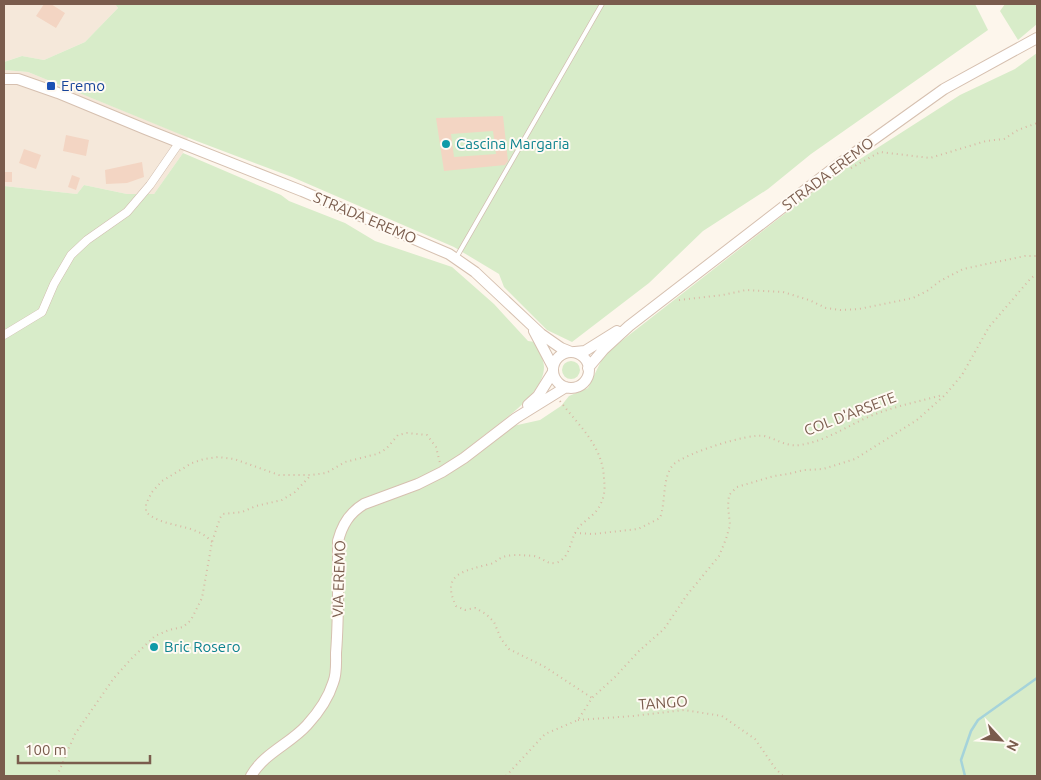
<svg xmlns="http://www.w3.org/2000/svg" width="1041" height="780" viewBox="0 0 1041 780" font-family="Ubuntu,sans-serif">
<style>
.residential{fill:#f5e8da}
.green{fill:#d8ecc9}
.lines{fill:none;stroke-linecap:round;stroke-linejoin:round}
.stream{stroke:#a5d3da;stroke-width:2.5}
.building{fill:#f3d5c3;fill-rule:evenodd}
.lane-casing{stroke:#d1beb0;stroke-width:5.5}
.street-casing{stroke:#d1beb0;stroke-width:9}
.secondary-casing{stroke:#d6c0b0;stroke-width:12}
.path{stroke:#d9b8a5;stroke-width:2;stroke-dasharray:1 4;stroke-linecap:butt}
.lane{stroke:#fff;stroke-width:4}
.street{stroke:#fff;stroke-width:8}
.secondary{stroke:#fff;stroke-width:10}
.transit-dot{fill:#1a4fb4;stroke:#fffaf3;stroke-width:2}
.culture-dot{fill:#0f9aa8;stroke:#fffaf3;stroke-width:2}
.labels{text-anchor:middle;stroke-width:4;stroke-linejoin:round;paint-order:stroke}
.transit-label{font-size:15px;fill:#164399;stroke:#fffaf3;text-anchor:start}
.culture-label{font-size:15px;fill:#0d838f;stroke:#fffaf3;text-anchor:start}
.street-label{font-size:15px;fill:#7a5c4d;stroke:#fffaf3}
</style>
<rect width="100%" height="100%" fill="#fdf6ec"/>
<path class="residential" d="M4,4H115L118,8L85,42L44,60L22,56L4,62Z
M4,70L28,72L188,137L183,153L154,194H127L84,185L77,194L4,186Z"/>
<path class="green" d="M115,4H975L988,30L811,154L768,189L703,231L649,283L572,342L547,330L504,287L499,274L454,247L292,177L194,140L28,72L4,70V62L22,56L44,60L85,42L118,8Z
M1005,4H1037V24L1018,40L1000,11Z
M1037,53V776H4V186L77,194L84,185L127,194H154L183,153L281,195L289,201L345,223L375,241L452,267L494,304L528,341L535,342C538,349 544,359 544,367C544,398 488,429 468,449L513,426L540,420L561,406L569,396L588,388L603,357L606,353L832,177L960,95L1015,69Z
M562 370a9 9 0 1 1 18 0a9 9 0 1 1-18 0Z"/>
<g class="lines">
<path class="stream" d="M965,776L961,760L971,731L978,720L1037,678"/>
</g>
<path class="building" d="M44,4H51L65,13L56,28L36,16Z
M503,116L508,161L505,165L444,171L436,118ZM493,131L496,154L454,157L451,134Z
M66,135L89,140L86,156L63,151Z
M24,149L41,155L36,169L19,163Z
M142,162L144,177L127,183L106,184L105,170Z
M4,172H12V182H4Z
M72,175L80,178L76,190L68,187Z"/>
<g class="lines">
<g class="lane-casing">
<path id="lane" d="M456,258L602,4"/>
</g>
<g class="street-casing">
<path id="street" d="M4,335L42,312L54,284L71,255L87,240L127,212L150,185L179,143"/>
</g>
<g class="secondary-casing">
<path id="secondary" d="M4,79H18L58,93L145,129L302,191L449,254L475,272L541,334L561,348L571,352
M534,331L553,367
M575,352L585,351L617,331
M553 370a18 18 0 1 1 36 0a18 18 0 1 1-36 0Z
M588,368L604,349L629,326L835,167L944,89L1037,38
M528,405L538,396L553,372
M251,776C264,753 290,744 307,725C318,713 328,699 333,683C337,674 336,662 336,653C339,616 338,578 338,541C342,525 349,513 364,504L418,484L442,472L464,458L516,418L566,387"/>
</g>
<path class="path" d="M851,168L880,152L930,158L986,141L1004,139L1018,130L1037,123
M679,300L723,295L746,290L783,292L809,300L826,308L840,310L859,309L913,298L927,291L940,281L963,269L1025,256H1037
M560,401C579,426 603,446 604,479C605,488 605,496 600,505C595,517 581,521 575,533C570,543 569,560 555,563C547,564 544,559 537,557C533,555 527,556 522,555C516,555 508,555 503,557C498,559 495,563 490,564C465,571 440,573 456,606L465,610L475,608L486,614L494,622L501,639L509,649L545,667L592,698
M575,533L593,534L638,529L660,518C666,502 662,475 674,464C687,453 748,433 764,436C777,439 786,447 800,445C827,441 848,425 873,415C896,406 920,401 943,395
M212,542C194,522 164,529 146,512V504L152,492L162,481L192,463L204,459L218,457L234,459L279,475H311L326,473L345,462L377,454L386,449L398,435L407,433L427,435L436,447L440,463
M578,720L633,716L684,710L722,716L755,739L775,768L783,776
M57,776L75,734L114,678L132,658L155,636L169,630L183,627L191,620L202,598L212,542L220,518L223,514L242,512L256,506L282,500L295,492L311,475
M506,776L545,734L578,720L592,698L615,677L639,651L664,629L687,595L719,556L726,539L730,525L728,506L729,495L737,487L774,476L788,474L804,470L823,469L855,459L917,420L945,395L962,375L989,327L1031,278L1037,274"/>
<use href="#lane" class="lane"/>
<use href="#street" class="street"/>
<use href="#secondary" class="secondary"/>
</g>
<rect class="transit-dot" x="46" y="81" width="10" height="10" rx="2.5"/>
<g class="culture-dot">
<circle cx="446" cy="144" r="5"/>
<circle cx="154" cy="647" r="5"/>
</g>
<g class="labels">
<g class="transit-label">
<text x="61" y="91">Eremo</text>
</g>
<g class="culture-label">
<text x="456" y="149">Cascina Margaria</text>
<text x="164" y="652">Bric Rosero</text>
</g>
<g class="street-label">
<text transform="translate(828 174) rotate(-37)" y="5">STRADA EREMO</text>
<text transform="translate(365 218) rotate(23)" y="5">STRADA EREMO</text>
<text transform="translate(850 414) rotate(-21)" y="5">COL D'ARSETE</text>
<text transform="translate(339 579) rotate(-88)" y="5">VIA EREMO</text>
<text transform="translate(663 703) rotate(-4)" y="5">TANGO</text>
</g>
</g>
<rect width="1041" height="780" fill="none" stroke="#7a5c4d" stroke-width="10"/>
<g transform="translate(1001 740) rotate(116)" stroke="#fffaf3" stroke-width="4" paint-order="stroke">
<path d="M0-4L9 19L0 12L-9 19Z" fill="#7a5c4d"/>
<text y="-8" font-size="14" font-weight="bold" text-anchor="middle" fill="#7a5c4d">N</text>
</g>
<path d="M18 755v8h132v-8" fill="none" stroke="#7a5c4d" stroke-width="2.5"/>
<text x="25" y="755" font-size="15" fill="#7a5c4d" stroke="#fffaf3" stroke-width="4" paint-order="stroke">100 m</text>
</svg>
